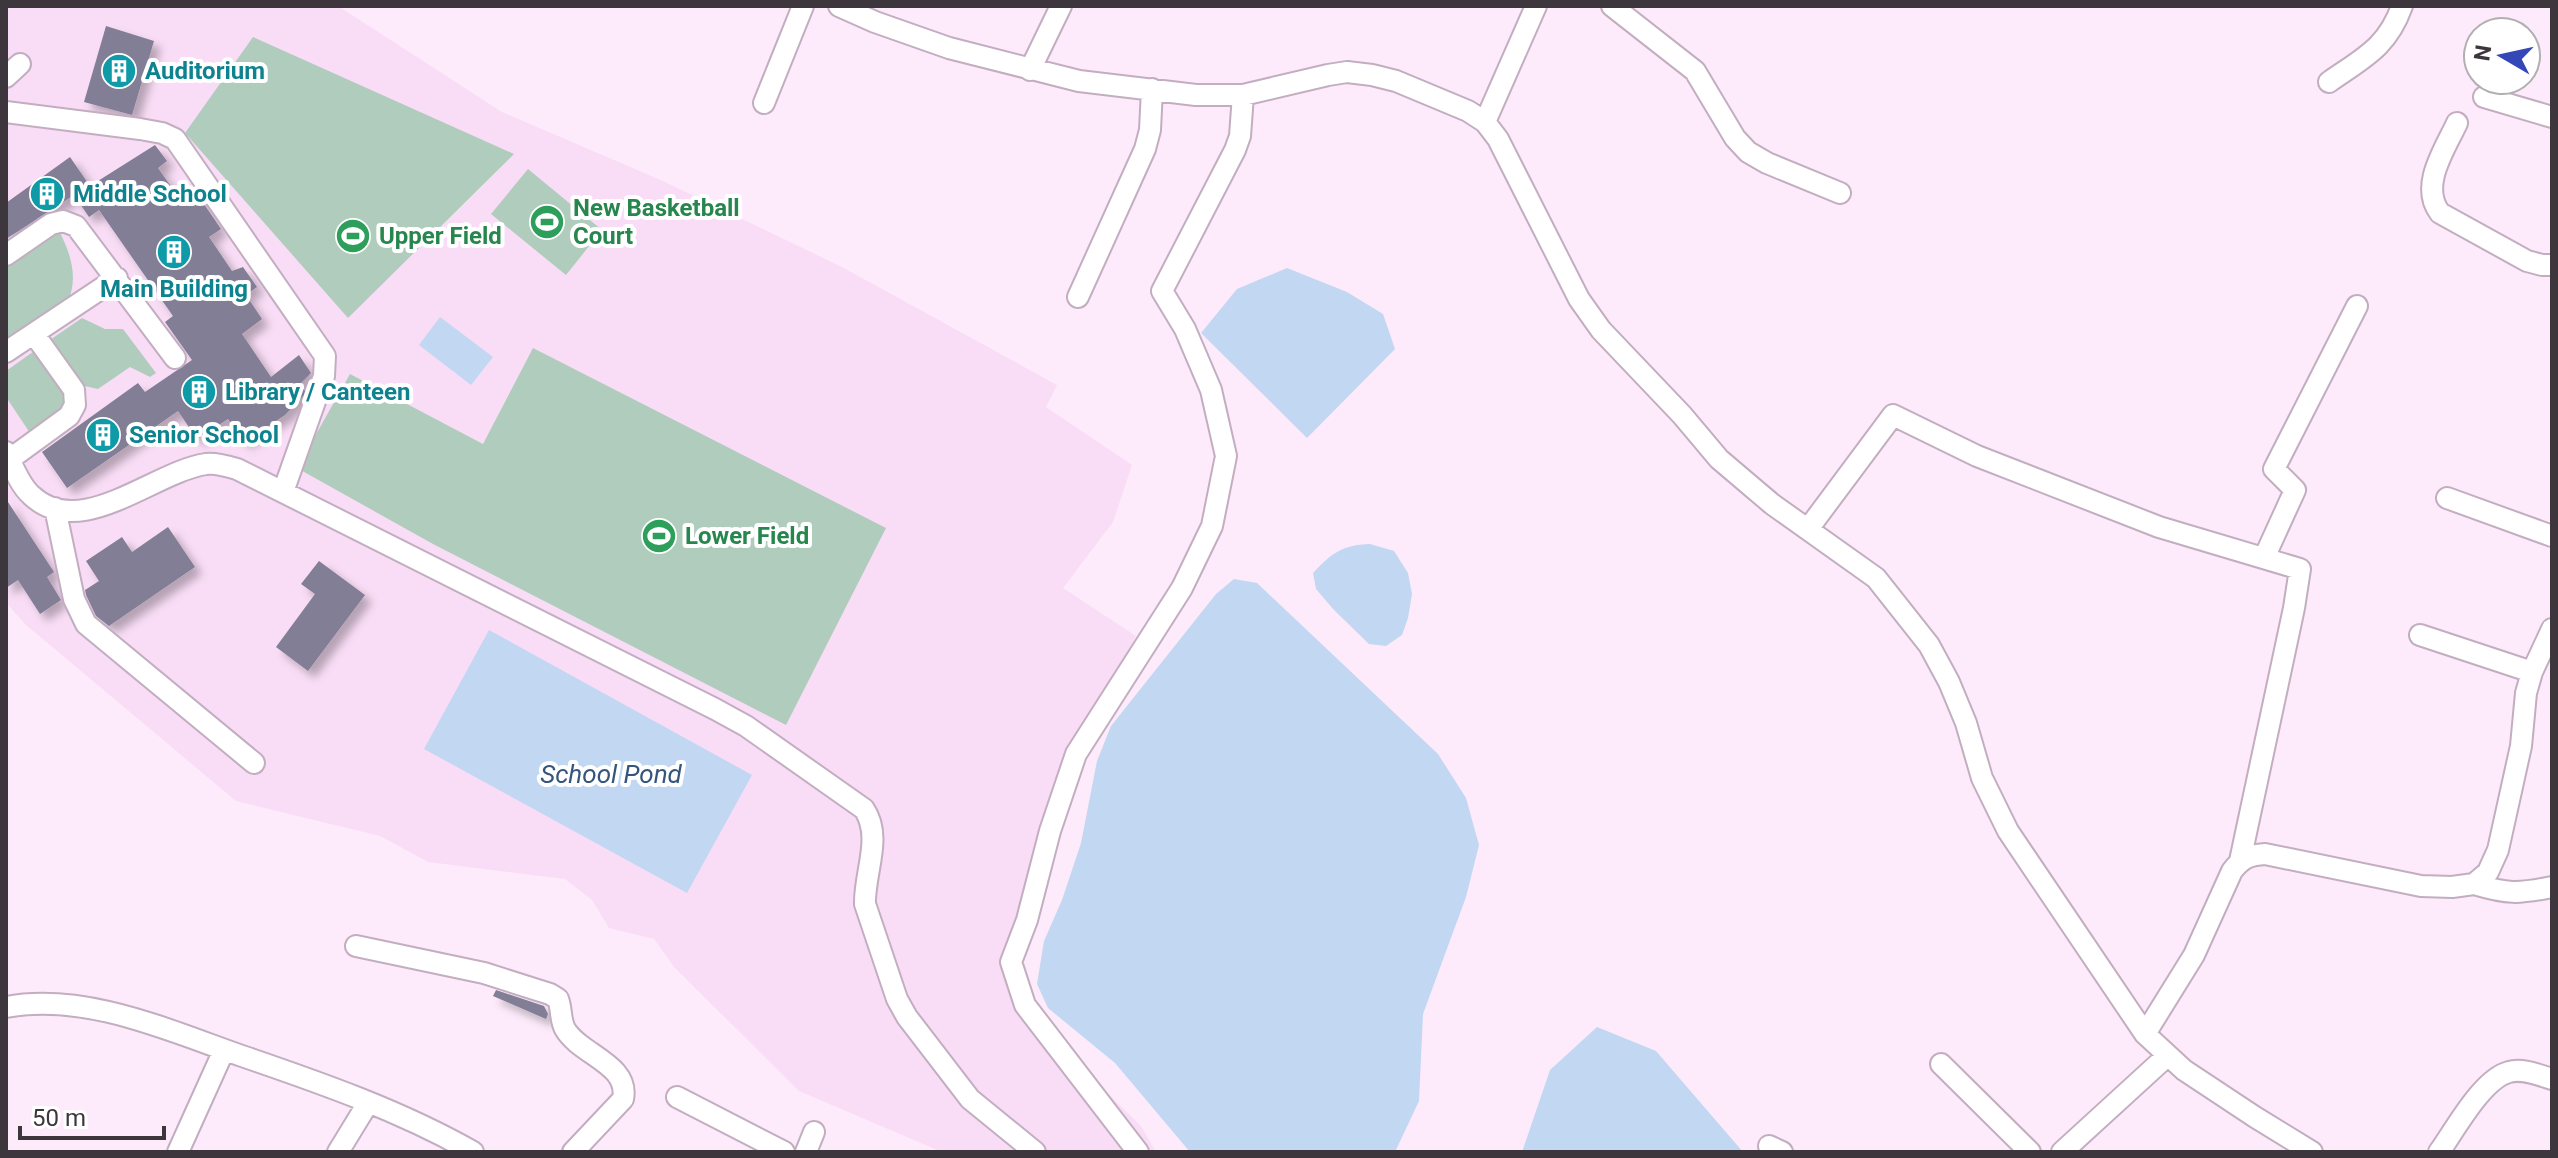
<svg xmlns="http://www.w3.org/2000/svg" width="2558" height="1158" viewBox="0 0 2558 1158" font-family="Roboto,sans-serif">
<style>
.built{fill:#f9ddf6}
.green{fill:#b0ccbc}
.water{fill:#c1d7f2}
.building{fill:#817e95;filter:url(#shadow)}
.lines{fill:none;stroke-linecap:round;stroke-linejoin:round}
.minor-casing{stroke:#c2aec0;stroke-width:24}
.minor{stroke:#fff;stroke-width:20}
.labels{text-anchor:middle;stroke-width:8;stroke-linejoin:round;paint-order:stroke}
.culture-label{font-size:24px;font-weight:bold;fill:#0d838f;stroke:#fff;text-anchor:start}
.leisure-label{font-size:24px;font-weight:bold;fill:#27864d;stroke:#fff;text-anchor:start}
.water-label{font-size:26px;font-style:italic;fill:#35567c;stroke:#fff}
</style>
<defs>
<filter id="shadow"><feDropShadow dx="7" dy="7" stdDeviation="4" flood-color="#0004"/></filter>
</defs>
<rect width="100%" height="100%" fill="#fdebfb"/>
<path class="built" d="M6,6H338L502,112L663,181L842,267L1057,385L1046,407L1132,465L1113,522L1063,588L1136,636L1067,766L1015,991L1094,1080L1141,1126L1156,1152H942L799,1091L674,967L654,939L609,928L592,900L565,879L428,862L380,836L236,801L26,625L6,603Z"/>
<path class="green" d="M253,37L514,154L348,318L185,133Z
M528,169L602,230L566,275L491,214Z
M59,231C71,253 79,280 67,303L6,349V268Z
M82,318L105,329H123L156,373L150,377L130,367L98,389L80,385L47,342Z
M533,348L886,528L786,725L433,544L297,468L350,374L483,444Z
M37,349L64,391L66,407L30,433L6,397V371Z"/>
<path class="water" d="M1287,268L1347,292L1383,314L1395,349L1307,438L1201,333L1237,289Z
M440,317L493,357L471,385L419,345Z
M1370,544L1394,551L1408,573L1412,594L1408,618L1402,635L1386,646L1369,644L1334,610L1316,589L1313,573C1332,553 1342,545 1370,544Z
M1234,579L1257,583L1438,754L1466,798L1479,845L1466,897L1423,1014L1419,1101L1395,1152H1190L1115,1063L1048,1008L1037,984L1044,941L1062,900L1081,843L1097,761L1111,726L1216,594Z
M489,630L752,775L687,893L424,749Z
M1597,1027L1656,1051L1743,1152H1522L1550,1070Z"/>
<path class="building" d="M106,26L154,41L132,115L84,102Z
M155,145L167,161L158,168L179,198L193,188L221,229L209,237L232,271L243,267L257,287L246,295L262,319L242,334L271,377L299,355L311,373L300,384L305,391L304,395L285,415L244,442L228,419L197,439L178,411L67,488L42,452L138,383L145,392L192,360L165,322L173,316L99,210L89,217L74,195L6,239V203L70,157L90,186Z
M6,499L54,572L47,577L61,600L40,614L18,580L6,588Z
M168,527L195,567L109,626L96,616L86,595L85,590L99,581L86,561L122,537L132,552Z
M319,561L365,595L308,671L276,647L315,594L301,584Z
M496,990L544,1006L548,1014L546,1019L493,996Z"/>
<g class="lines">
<g class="minor-casing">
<path id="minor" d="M839,6L875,22L949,48L1079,81L1196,95H1243L1328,75L1347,72L1372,75L1396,81L1468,111L1485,122L1498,139L1579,299L1601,330L1682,415L1719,459L1772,504L1876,578L1929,645L1949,682L1966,723L1982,778L2008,831L2145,1034L2184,1070L2255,1117L2312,1152
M1612,6L1695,71L1735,138L1748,152L1767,163L1840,193
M1030,70L1061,6
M6,77L20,64
M2329,82C2363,58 2387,48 2402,6
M2484,97L2552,117
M764,103L803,6
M6,112L140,129L162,133L175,139L325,356L324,376L283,492
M1485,122L1536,6
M2457,123C2445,149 2419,186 2440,213L2527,261L2542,265H2552
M6,255L51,224L63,221L76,226L175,358
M1078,297L1145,149L1150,130L1152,89
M6,352L117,278
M6,452C13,466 19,484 31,495C80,542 153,472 206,464C216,463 227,466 237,469L715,709L746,726L864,809C883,837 864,873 865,904L897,999L907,1017L970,1099L1035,1152
M10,459L69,416L75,405L74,390L34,334
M2447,498L2552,536
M55,508L74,599L86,624L254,763
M1808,529L1893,415L1977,456L2159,527L2300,569L2294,608L2240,861
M2264,558L2295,490L2274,469L2357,306
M2420,635L2532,672
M2474,884C2507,894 2518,894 2552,887
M356,946L484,973L550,994L558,999C562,1009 560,1020 565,1029C580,1055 630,1064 623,1099L573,1152
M6,1007C85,992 170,1031 242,1056C321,1083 401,1111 473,1152
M2145,1034L2194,955L2232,871C2242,858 2249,855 2265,854L2421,886L2452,887L2474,884L2488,872L2498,850L2521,746L2526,693L2532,672L2552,629
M1941,1064L2030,1152
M677,1097L784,1152
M1769,1146L1782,1152
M178,1152L224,1050
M338,1152L368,1103
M806,1152L814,1132
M1138,1152L1025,1005L1011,962L1027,920L1050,831L1076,754L1182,588L1212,526L1226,456L1211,390L1185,329L1162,291L1235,150L1240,136L1243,95
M2062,1152L2167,1056
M2439,1152C2455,1130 2482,1079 2509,1072C2522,1068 2539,1075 2552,1079"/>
</g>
<use href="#minor" class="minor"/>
</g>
<defs>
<g id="building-disc" transform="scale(1.8)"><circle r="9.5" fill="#0f9aa8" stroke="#fff"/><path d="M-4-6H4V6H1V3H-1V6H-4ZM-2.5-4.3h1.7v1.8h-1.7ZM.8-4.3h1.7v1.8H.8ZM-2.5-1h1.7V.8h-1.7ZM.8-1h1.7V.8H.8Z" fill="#fff"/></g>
<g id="stadium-disc" transform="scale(1.8)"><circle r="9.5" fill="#2e9e5b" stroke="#fff"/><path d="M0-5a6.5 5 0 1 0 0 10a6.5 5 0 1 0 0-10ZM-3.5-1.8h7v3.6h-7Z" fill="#fff"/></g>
</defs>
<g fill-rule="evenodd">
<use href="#building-disc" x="119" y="71"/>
<use href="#building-disc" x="47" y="194"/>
<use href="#stadium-disc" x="547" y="222"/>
<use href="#stadium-disc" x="353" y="236"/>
<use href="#building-disc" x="174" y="252"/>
<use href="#building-disc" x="199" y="392"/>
<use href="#building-disc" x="103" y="435"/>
<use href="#stadium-disc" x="659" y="536"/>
</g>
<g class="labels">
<g class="culture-label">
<text x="145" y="79">Auditorium</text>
<text x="73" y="202">Middle School</text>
<text x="174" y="297" text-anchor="middle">Main Building</text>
<text x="225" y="400">Library / Canteen</text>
<text x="129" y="443">Senior School</text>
</g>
<g class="leisure-label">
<text x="573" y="216">New Basketball<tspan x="573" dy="28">Court</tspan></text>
<text x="379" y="244">Upper Field</text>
<text x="685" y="544">Lower Field</text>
</g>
<g class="water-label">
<text x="611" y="783">School Pond</text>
</g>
</g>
<rect width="2558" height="1158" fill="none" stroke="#3e363d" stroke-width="16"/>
<g transform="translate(2502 56) rotate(279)"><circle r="38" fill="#ffffff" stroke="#b2afb1" stroke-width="2"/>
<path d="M0-6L14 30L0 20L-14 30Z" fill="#3347b9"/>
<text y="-12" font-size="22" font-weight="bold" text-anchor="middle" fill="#3e363d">N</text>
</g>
<path d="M20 1126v12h144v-12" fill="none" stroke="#3e363d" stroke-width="4"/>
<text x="32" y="1126" font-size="24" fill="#3e363d" stroke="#ffffff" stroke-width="6" paint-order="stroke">50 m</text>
</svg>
